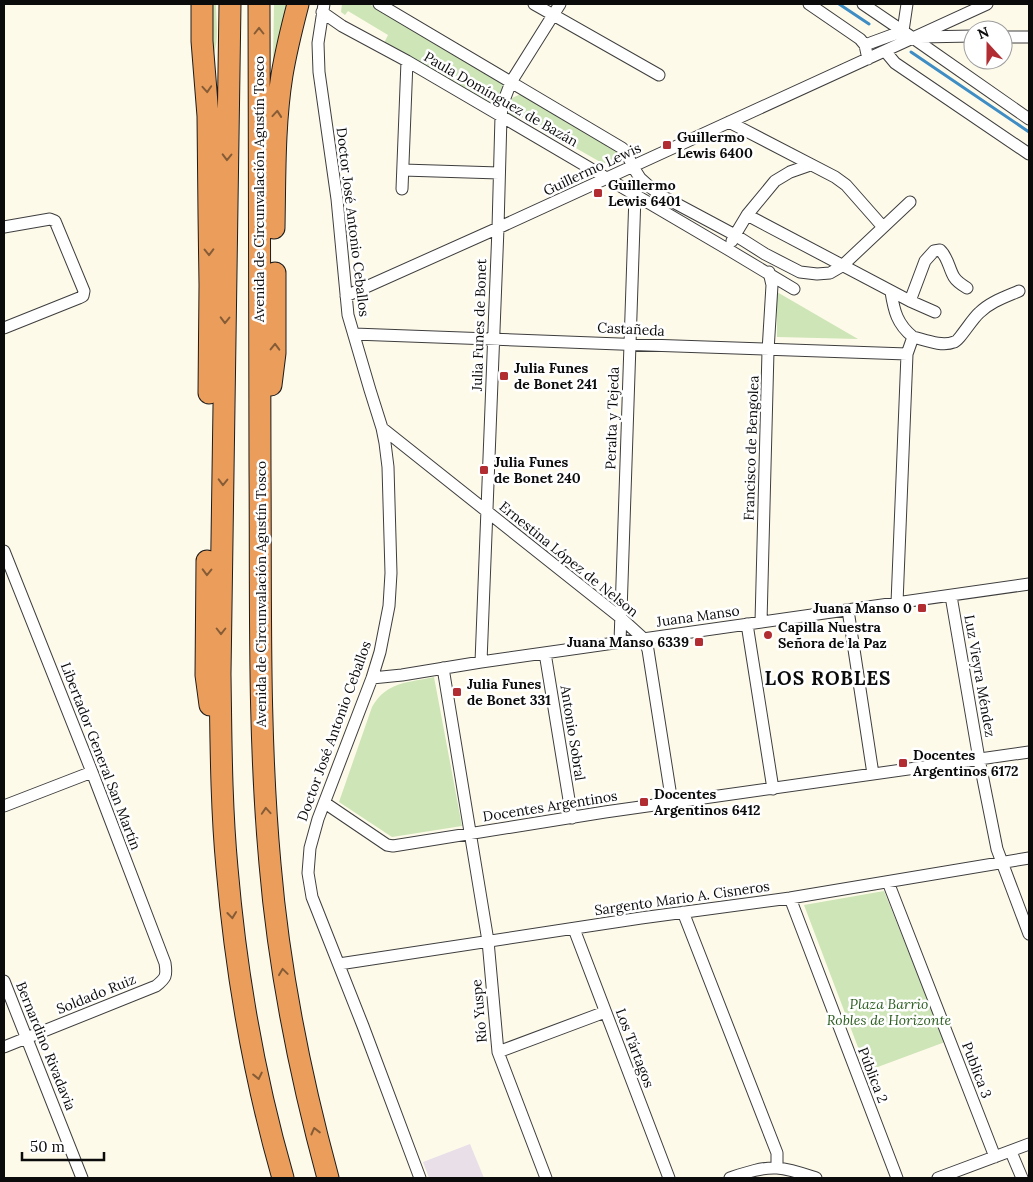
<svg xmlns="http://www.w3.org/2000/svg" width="1033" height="1182" viewBox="0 0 1033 1182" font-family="Lora,serif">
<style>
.industrial{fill:#e8dfe9}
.green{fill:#cee5b7}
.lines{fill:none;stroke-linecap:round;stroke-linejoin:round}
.stream{stroke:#3e8dc4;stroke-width:3}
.minor-casing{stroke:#3e3e3e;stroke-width:13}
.motorway-casing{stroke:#1c1c1c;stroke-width:23}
.minor{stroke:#fff;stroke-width:11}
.motorway{stroke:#eb9e5b;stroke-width:21}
.oneway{stroke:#865c37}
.poi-dot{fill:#b12d32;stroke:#fff;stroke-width:2}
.labels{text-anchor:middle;stroke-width:5;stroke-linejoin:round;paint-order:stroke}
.street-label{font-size:14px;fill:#0b0b0b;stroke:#fff}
.poi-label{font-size:14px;font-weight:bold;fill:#0b0b0b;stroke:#fff;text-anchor:start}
.park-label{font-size:14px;font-style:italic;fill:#2c5d20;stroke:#fff}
.district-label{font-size:19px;font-weight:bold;letter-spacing:1px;fill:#0b0b0b;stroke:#fff}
</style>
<rect width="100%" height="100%" fill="#fefaea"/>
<path class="industrial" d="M470,1144L484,1178H429L423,1162Z"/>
<path class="green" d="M209,4H216C216,18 219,40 214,53Z
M274,4H289L275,65L273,64Z
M342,4H369L499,79L505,87L499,106H492L384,43L388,35L348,11L345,15L341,12Z
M523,93L526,94L621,154C619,162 609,164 602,163L518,115L516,119L509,115L508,109L512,98Z
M777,292L858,339L777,337Z
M434,677L462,826L392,837L339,802L372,707C387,681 408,683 434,677Z
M884,891L945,1042L867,1071L804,905Z"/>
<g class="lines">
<path class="stream" d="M839,4L869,24
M911,52L1029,132"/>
<g class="minor-casing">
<path id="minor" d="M324,4L318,43L319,72L337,199L348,315L370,390L382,428L385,443L388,467L391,573L389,606L380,652L372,678L318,819L310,848L308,873L312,897L363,1026L420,1178
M379,4L622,148L626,152L633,167L640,178L650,187L662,196L735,235L765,254L800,272L817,274L830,273L842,266L910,202
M534,4L659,75
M809,4L860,39L865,45L868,59
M863,4L913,38L1029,119
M322,12L342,26L407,61L501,116L729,250L794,289
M903,31L907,4
M920,37L973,36
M1003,37H1029
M865,45L903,31
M885,51L895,63L1029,154
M729,122L835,177L846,185L883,227
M403,170L499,173
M402,189L407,61
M747,215L910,301L935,312
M4,227L50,219L55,221L84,291L83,296L79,298L4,328
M732,241L735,235L747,215L775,181L790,172L810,165
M891,292C894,311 897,324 913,337L907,354L897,603
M346,296L498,228L987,4
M910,301L925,261L934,251L940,250C948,257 949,269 954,277C957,282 962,285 967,288
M354,334C538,340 723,349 907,354
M913,337C925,340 942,347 954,342C959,341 972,319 979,313C990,302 1005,297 1019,291
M382,428L621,618L644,639L648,650L672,803
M4,551L92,772L165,963C167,976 166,978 156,986L4,1047
M951,596L979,759L997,849L1029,934
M848,610L873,774
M761,622L768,351L772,285L769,272
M747,624L773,789
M620,642L635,195
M545,653L572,818
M481,662L498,228L501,116L503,103L511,82L560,4
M443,668L488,941L498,1052L546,1178
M372,678L402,675L481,662L1029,584
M325,803L387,845L393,846L605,812L1029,752
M4,806L92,772
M888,882L995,1157
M790,898L897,1178
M683,912L777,1153V1168
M574,929L669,1178
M339,964L641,918L790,898L1029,858
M4,981L82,1178
M498,1052L605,1012
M1011,1152L1022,1178
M730,1178C745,1173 762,1167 777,1168C790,1169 804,1174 816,1178
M938,1178L1029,1144"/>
</g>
<g class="motorway-casing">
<path id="motorway" d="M202,4V41L208,116L209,214L210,285L209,393
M230,4L220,674C221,739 221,804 227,868C236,973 254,1077 283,1178
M259,4C260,158 260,312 260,467C261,599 258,732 270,864C279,970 300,1075 328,1178
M274,228C275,177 274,125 282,75C286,51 292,27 298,4
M271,385L275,353V273
M207,561L206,675L210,705"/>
</g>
<use href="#minor" class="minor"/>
<use href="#motorway" class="motorway"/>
</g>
<defs><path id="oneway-chevron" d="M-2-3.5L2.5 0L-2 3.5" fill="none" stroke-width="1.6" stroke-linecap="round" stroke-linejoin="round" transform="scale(1.25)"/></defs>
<g class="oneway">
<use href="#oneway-chevron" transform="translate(259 31) rotate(-90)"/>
<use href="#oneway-chevron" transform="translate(207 89) rotate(86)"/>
<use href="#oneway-chevron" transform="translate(277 114) rotate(-85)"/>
<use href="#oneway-chevron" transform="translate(227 157) rotate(91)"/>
<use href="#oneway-chevron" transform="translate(209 252) rotate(89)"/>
<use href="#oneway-chevron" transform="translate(225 320) rotate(91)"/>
<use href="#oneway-chevron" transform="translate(275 347) rotate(-89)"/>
<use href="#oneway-chevron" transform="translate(223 482) rotate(91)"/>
<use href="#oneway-chevron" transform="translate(207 572) rotate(91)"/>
<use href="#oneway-chevron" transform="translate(221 631) rotate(90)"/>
<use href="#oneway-chevron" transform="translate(266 811) rotate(-94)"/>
<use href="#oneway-chevron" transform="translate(232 915) rotate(84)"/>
<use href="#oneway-chevron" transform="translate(283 972) rotate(-98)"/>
<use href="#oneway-chevron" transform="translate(258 1076) rotate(78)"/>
<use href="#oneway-chevron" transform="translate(315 1131) rotate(-104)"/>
</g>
<g class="poi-dot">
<rect x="662" y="140" width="10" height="10" rx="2.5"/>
<rect x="593" y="188" width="10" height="10" rx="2.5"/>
<rect x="499" y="371" width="10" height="10" rx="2.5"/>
<rect x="479" y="465" width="10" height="10" rx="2.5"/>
<rect x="917" y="603" width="10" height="10" rx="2.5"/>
<circle cx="768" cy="635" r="5"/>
<rect x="694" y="637" width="10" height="10" rx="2.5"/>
<rect x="452" y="687" width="10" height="10" rx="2.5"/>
<rect x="898" y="758" width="10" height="10" rx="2.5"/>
<rect x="639" y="797" width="10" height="10" rx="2.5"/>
</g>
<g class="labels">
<g class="street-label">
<text transform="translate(501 99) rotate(30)" y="5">Paula Domínguez de Bazán</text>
<text transform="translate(592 169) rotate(-25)" y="5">Guillermo Lewis</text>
<text transform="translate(259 189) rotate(-90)" y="5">Avenida de Circunvalación Agustín Tosco</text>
<text transform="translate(353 222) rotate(83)" y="5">Doctor José Antonio Ceballos</text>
<text transform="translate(479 325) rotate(-88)" y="5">Julia Funes de Bonet</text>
<text transform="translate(631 329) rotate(3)" y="5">Castañeda</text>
<text transform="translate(612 418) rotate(-88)" y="5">Peralta y Tejeda</text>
<text transform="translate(751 448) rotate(-88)" y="5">Francisco de Bengolea</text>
<text transform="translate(569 559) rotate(39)" y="5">Ernestina López de Nelson</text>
<text transform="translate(261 594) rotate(-90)" y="5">Avenida de Circunvalación Agustín Tosco</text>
<text transform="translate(698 616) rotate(-8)" y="5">Juana Manso</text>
<text transform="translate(980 676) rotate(80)" y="5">Luz Vieyra Méndez</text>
<text transform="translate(334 731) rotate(-70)" y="5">Doctor José Antonio Ceballos</text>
<text transform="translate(573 733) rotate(81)" y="5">Antonio Sobral</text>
<text transform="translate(101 756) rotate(69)" y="5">Libertador General San Martín</text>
<text transform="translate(550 806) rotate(-9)" y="5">Docentes Argentinos</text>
<text transform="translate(682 898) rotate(-8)" y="5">Sargento Mario A. Cisneros</text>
<text transform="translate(96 994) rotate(-22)" y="5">Soldado Ruiz</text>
<text transform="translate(479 1011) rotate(-95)" y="5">Río Yuspe</text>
<text transform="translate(46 1046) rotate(68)" y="5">Bernardino Rivadavia</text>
<text transform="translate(635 1048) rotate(69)" y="5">Los Tártagos</text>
<text transform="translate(977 1070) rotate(69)" y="5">Publica 3</text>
<text transform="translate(873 1075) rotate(69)" y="5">Pública 2</text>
</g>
<g class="poi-label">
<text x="677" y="142">Guillermo<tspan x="677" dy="16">Lewis 6400</tspan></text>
<text x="608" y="190">Guillermo<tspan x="608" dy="16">Lewis 6401</tspan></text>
<text x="514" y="373">Julia Funes<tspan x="514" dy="16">de Bonet 241</tspan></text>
<text x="494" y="467">Julia Funes<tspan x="494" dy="16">de Bonet 240</tspan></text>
<text x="912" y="613" text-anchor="end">Juana Manso 0</text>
<text x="778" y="632">Capilla Nuestra<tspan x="778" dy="16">Señora de la Paz</tspan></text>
<text x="689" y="647" text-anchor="end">Juana Manso 6339</text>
<text x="467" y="689">Julia Funes<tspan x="467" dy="16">de Bonet 331</tspan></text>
<text x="913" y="760">Docentes<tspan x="913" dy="16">Argentinos 6172</tspan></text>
<text x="654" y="799">Docentes<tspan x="654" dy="16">Argentinos 6412</tspan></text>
</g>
<g class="park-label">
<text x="889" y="1009">Plaza Barrio<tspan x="889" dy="16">Robles de Horizonte</tspan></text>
</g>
<g class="district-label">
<text x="828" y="685">LOS ROBLES</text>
</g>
</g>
<rect width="1033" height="1182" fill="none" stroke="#0b0b0b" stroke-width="10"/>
<g transform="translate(988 45) rotate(339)"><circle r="24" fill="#ffffff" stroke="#9d9d9d"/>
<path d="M0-4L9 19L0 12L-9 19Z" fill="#b12d32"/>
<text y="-8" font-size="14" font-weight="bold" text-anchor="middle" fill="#0b0b0b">N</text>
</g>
<path d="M22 1152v8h82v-8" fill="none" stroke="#0b0b0b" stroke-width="2.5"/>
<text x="30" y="1152" font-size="15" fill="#0b0b0b" stroke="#ffffff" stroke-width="4" paint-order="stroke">50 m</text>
</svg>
